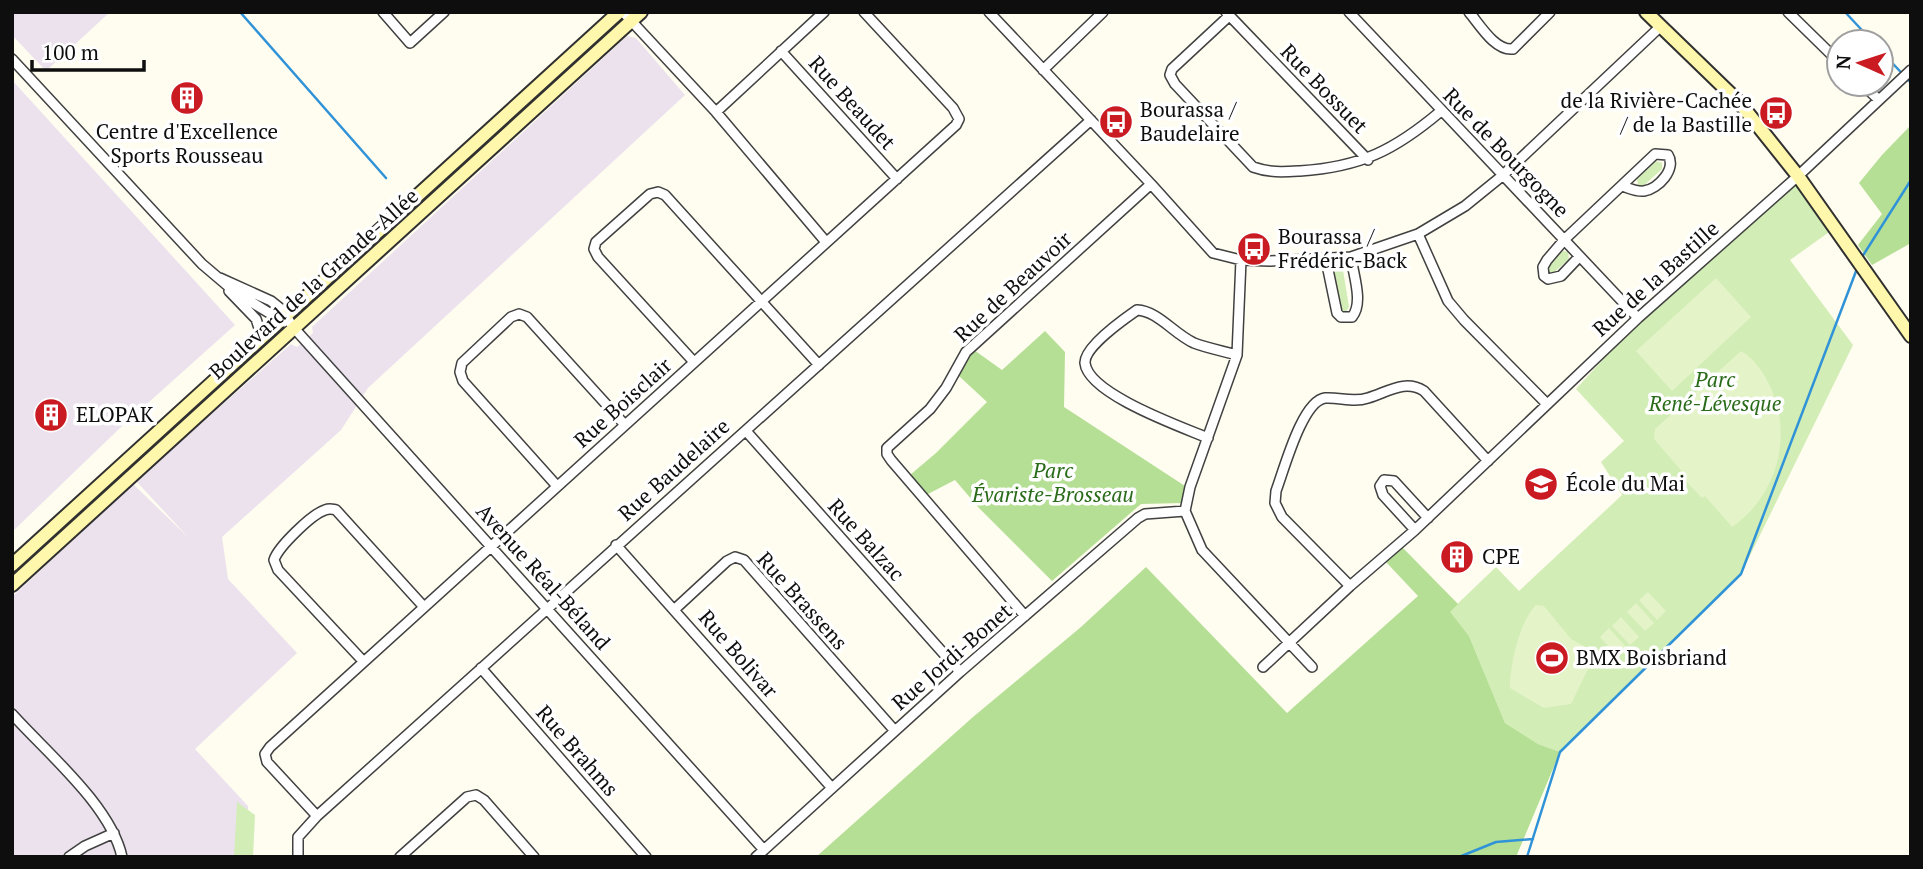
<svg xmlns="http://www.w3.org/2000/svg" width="1923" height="869" viewBox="0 0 1923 869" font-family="'PT Serif',serif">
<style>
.industrial{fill:#ece2ee}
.green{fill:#d2edb6}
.forest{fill:#b5df94}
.pitch{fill:#e4f3c8}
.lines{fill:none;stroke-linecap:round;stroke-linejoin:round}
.stream{stroke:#3193d7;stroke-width:2.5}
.street-casing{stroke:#414141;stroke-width:12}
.secondary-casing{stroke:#303030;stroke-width:16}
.street{stroke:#fff;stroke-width:9}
.secondary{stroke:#fff7ab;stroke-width:12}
.labels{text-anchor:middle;stroke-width:7;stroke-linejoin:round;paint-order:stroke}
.street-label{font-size:21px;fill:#0e0e0e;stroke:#fff}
.poi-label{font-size:21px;fill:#0e0e0e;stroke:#fff;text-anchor:start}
.park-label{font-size:21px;font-style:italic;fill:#296b19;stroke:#fff}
</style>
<rect width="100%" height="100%" fill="#fffcf0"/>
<path class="industrial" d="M12,12H110L46,71L12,35Z
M627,36L636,38L685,95L368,388L341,430L222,537L228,579L297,653L195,749L248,806V857H12V597L133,484L189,538L136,481L291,344L297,347L313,333L312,327Z
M12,80L235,325L120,428L12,532Z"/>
<path class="green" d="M1656,161L1662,163V169L1642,187L1638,185L1637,179Z
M1797,178L1832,230L1790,260L1853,345L1741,574L1560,752L1538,744L1505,723L1469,636L1449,612L1496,567L1519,591L1622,495L1601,462L1624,441L1576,389L1639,320Z
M1563,251L1568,252L1569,259L1552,274H1547L1546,265Z
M1336,266L1343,270L1349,307L1345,313L1340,314L1330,271Z
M237,802L255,815L253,857H234Z"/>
<path class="forest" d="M1911,125V243L1872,265L1858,245L1882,214L1859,183L1882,155Z
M1045,331L1065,352L1064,407L1185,486L1184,503L1141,504L1052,581L979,508L955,480L926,495L910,475L936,453L987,402L959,376L974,350L1002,370Z
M1401,546L1458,604L1450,612L1469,636L1505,723L1538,744L1560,752L1516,857H816L973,717L1081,627L1146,567L1287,713L1418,596L1386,562Z"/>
<path class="pitch" d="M1716,278L1751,317L1672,391L1636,351Z
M1741,351C1755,359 1764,373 1771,388C1793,437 1777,496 1732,527L1705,496L1702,498L1684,479L1686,476L1654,439L1655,429Z
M1648,592L1666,611L1657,620L1639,600Z
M1636,603L1654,623L1645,631L1627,612Z
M1536,605L1544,606L1571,639L1584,646L1588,652L1591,663L1571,704L1544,708L1510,688C1510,665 1519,622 1536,605Z
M1621,617L1639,637L1630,645L1612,626Z
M1609,628L1627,648L1618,657L1600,637Z"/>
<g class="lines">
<path class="stream" d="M240,12L386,178
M1845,12L1873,42
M1881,51L1911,83
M1862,257L1911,180
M1459,857L1496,842L1533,839
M1527,857L1560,752L1741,574L1858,266"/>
<g class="street-casing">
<path id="street" d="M383,12L410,43L444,12
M623,12L716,112L826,242
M989,12L1151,184L1213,253L1241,260L1270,261L1351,257L1418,234L1465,206L1502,176L1661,26
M1226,12L1368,160
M1349,12L1638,318
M1469,12C1480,25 1495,51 1513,49L1550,12
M1788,12L1839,62
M1229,16L1172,69L1170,75L1175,84L1253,167C1270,173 1283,172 1300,171C1361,167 1395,150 1441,111
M781,51L897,179
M12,59L202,264L235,292L284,322
M1043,70L1103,12
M1862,84L1879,100
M716,112L824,12
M1418,234L1448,301L1464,320L1546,403
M1579,257L1561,276L1548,279L1544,276L1543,267L1547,260L1565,239L1655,154L1668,155C1677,169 1658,189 1644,191C1636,192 1629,188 1622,186
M1241,260L1237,355L1190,487L1185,511L1202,550L1312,667
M1326,260L1337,313L1341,317H1352C1364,303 1353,274 1351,257
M220,278L271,301L281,309L294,328L764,850
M229,291L256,319L262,337
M694,362L598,257L594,249L596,242L650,194L658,192L665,195L819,365
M746,431L960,672
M1208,438C1182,427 1088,394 1085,363C1084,347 1124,319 1137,310C1158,311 1174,334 1194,343C1207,348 1223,351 1237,355
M557,486L463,381L460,372L462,363L511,317L519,314L527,317L625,425
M1415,530L1383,495L1380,486L1384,480L1394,481L1428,518
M616,545L832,788
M1350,586L1282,517L1275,503L1276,491C1284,470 1302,401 1325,398C1340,397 1353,403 1368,398C1388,392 1405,379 1424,391L1488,461
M675,609L727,561L735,557L744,560L895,731
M1025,616L891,460L887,454V448L930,409L946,388L966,352L1151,184
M363,661L278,570L274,560C278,547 312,514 325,510C330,508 331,509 336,510L424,607
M1263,667L1350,586L1415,530L1638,318L1798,176L1911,70
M481,668L646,857
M12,714C47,753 111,806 122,857
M317,816L267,762L265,754L270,747L956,125L959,119L953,108L864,12
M69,857L85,846L114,833
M298,857V837L317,816L1091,120
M400,857L467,797L476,795L484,800L534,857
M756,857L960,672L1138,518L1145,514L1185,511"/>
</g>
<g class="secondary-casing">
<path id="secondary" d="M1646,12L1739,102L1798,176L1911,336
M12,565L619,12
M12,585L641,12"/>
</g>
<use href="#street" class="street"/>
<use href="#secondary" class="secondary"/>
</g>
<defs>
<g id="building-disc" transform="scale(1.75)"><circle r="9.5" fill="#c91b21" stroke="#fff"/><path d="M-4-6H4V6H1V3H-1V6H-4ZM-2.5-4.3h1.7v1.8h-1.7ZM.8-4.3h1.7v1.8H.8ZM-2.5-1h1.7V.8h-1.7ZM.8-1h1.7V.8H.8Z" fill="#fff"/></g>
<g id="bus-disc" transform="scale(1.75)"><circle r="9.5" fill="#c91b21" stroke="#fff"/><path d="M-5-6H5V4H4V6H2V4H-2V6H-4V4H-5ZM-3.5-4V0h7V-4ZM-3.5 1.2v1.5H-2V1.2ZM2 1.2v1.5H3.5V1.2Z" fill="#fff"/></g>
<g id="school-disc" transform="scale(1.75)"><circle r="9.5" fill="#c91b21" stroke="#fff"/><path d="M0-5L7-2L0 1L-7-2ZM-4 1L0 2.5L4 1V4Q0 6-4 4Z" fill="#fff"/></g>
<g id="stadium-disc" transform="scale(1.75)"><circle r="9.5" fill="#c91b21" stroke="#fff"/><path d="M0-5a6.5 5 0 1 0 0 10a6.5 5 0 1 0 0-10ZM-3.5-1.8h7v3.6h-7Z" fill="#fff"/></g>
</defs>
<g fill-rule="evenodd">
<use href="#building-disc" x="187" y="98"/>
<use href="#bus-disc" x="1776" y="113"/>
<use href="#bus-disc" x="1116" y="122"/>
<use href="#bus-disc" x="1254" y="249"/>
<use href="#building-disc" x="51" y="415"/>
<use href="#school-disc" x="1541" y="484"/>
<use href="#building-disc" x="1457" y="557"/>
<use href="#stadium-disc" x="1552" y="658"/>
</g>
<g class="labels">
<g class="street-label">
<text transform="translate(1324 89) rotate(46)" y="7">Rue Bossuet</text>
<text transform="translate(852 103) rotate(48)" y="7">Rue Beaudet</text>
<text transform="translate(1506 153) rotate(46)" y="7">Rue de Bourgogne</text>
<text transform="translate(1656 279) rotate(-42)" y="7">Rue de la Bastille</text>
<text transform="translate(314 284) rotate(-42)" y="7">Boulevard de la Grande-Allée</text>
<text transform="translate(1013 287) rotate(-43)" y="7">Rue de Beauvoir</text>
<text transform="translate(623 403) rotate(-42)" y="7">Rue Boisclair</text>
<text transform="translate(674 470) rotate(-42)" y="7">Rue Baudelaire</text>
<text transform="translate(866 540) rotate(48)" y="7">Rue Balzac</text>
<text transform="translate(543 577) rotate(48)" y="7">Avenue Réal-Béland</text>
<text transform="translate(802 601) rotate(48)" y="7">Rue Brassens</text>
<text transform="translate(738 654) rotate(49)" y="7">Rue Bolivar</text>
<text transform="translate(952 657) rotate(-41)" y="7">Rue Jordi-Bonet</text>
<text transform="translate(577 751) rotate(49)" y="7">Rue Brahms</text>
</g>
<g class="poi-label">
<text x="1752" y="108" text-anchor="end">de la Rivière-Cachée<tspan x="1752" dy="24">/ de la Bastille</tspan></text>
<text x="1140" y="117">Bourassa /<tspan x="1140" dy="24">Baudelaire</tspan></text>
<text x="187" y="139" text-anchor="middle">Centre d'Excellence<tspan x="187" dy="24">Sports Rousseau</tspan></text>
<text x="1278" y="244">Bourassa /<tspan x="1278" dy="24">Frédéric-Back</tspan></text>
<text x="76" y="422">ELOPAK</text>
<text x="1566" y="491">École du Mai</text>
<text x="1482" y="564">CPE</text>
<text x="1576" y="665">BMX Boisbriand</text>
</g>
<g class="park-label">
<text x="1715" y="387">Parc<tspan x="1715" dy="24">René-Lévesque</tspan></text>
<text x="1053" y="478">Parc<tspan x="1053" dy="24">Évariste-Brosseau</tspan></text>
</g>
</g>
<rect width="1923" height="869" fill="none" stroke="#0e0e0e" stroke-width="28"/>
<g transform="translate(1860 63) rotate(273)"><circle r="33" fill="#ffffff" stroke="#9f9f9f" stroke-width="2"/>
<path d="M0-5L12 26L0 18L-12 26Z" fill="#c91b21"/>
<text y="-10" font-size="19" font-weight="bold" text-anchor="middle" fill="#0e0e0e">N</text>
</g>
<path d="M32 60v10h112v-10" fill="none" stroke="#0e0e0e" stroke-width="3.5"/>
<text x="42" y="60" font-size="21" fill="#0e0e0e" stroke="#ffffff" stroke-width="5" paint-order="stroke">100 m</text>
</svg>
